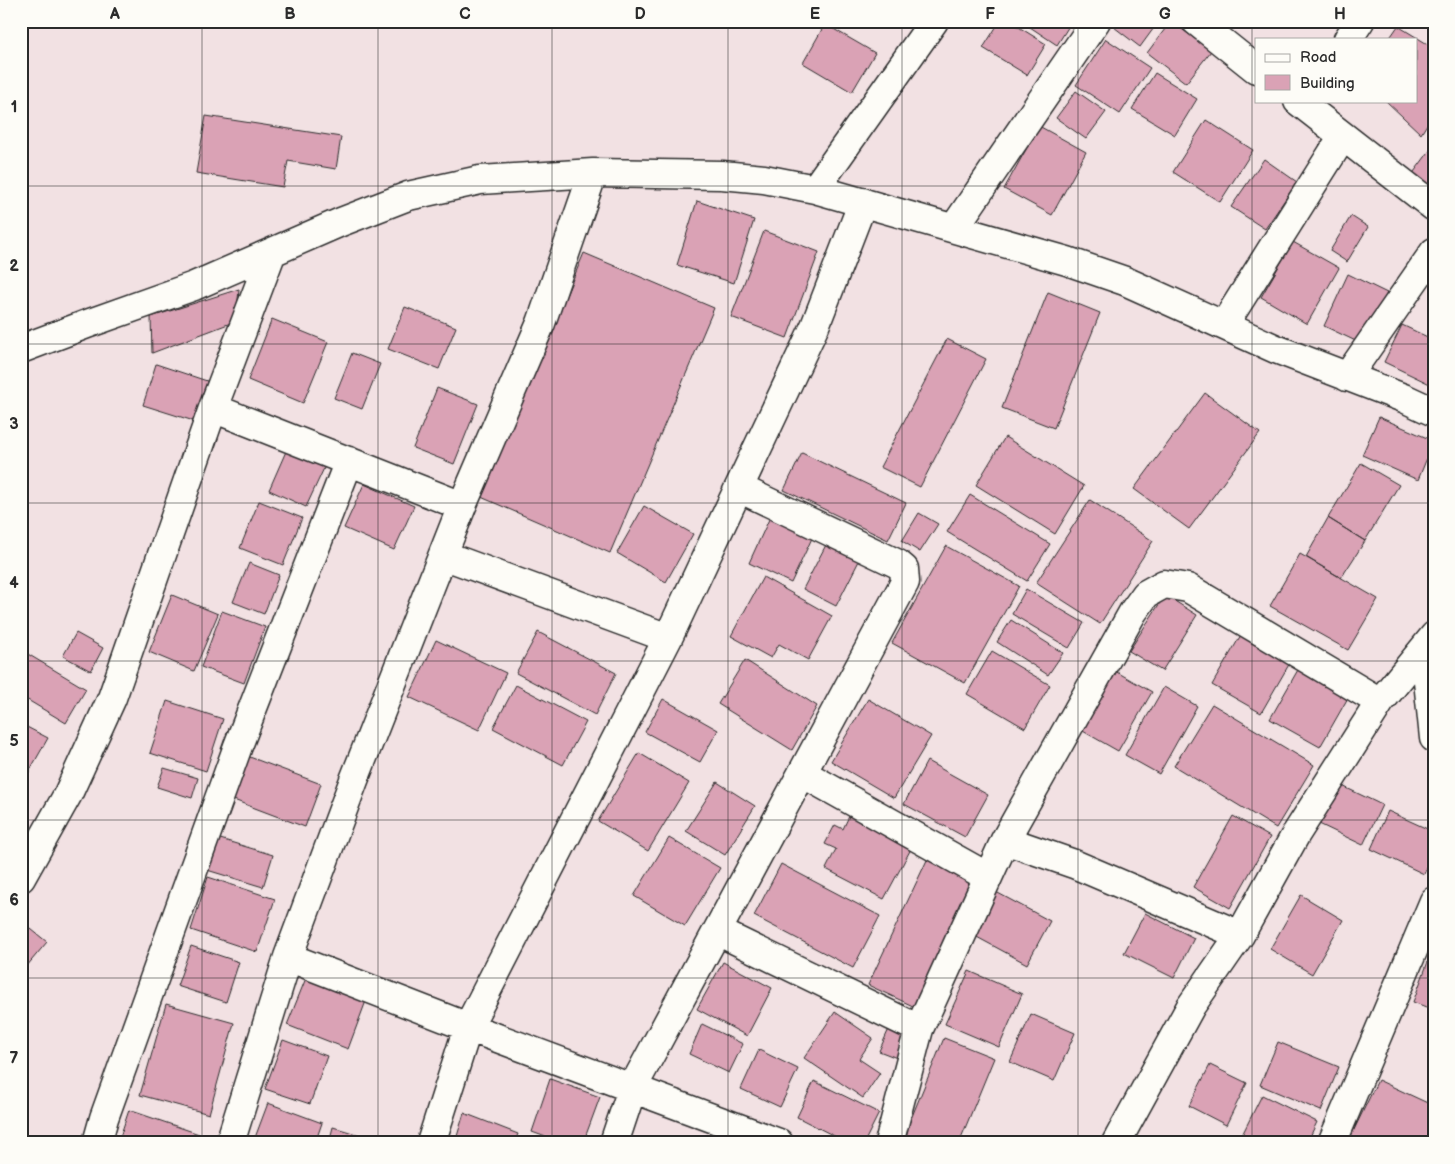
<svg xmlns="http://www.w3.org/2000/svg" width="1455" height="1164" viewBox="0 0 1455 1164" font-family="'Balsamiq Sans',sans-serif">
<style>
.building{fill:#daa2b5;stroke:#2b2b2b}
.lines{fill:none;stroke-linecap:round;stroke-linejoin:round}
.minor-casing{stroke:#2b2b2b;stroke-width:31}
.minor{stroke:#fdfcf7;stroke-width:28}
.grid{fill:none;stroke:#2b2b2b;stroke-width:1;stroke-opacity:0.55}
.neatline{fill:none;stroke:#2b2b2b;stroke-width:2}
.grid-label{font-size:16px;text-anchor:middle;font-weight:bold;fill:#2b2b2b}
</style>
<rect width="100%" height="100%" fill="#f2e1e3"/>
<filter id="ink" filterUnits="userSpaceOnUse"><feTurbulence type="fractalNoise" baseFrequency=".02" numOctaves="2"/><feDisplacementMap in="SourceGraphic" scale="10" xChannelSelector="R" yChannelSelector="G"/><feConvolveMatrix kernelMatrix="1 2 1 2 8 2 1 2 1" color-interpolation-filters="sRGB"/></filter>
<g filter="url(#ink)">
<path class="building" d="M1000,21H1009L1046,44L1027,75L983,48Z
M1021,21H1072L1057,45Z
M1112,21H1159L1140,47L1110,24Z
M1171,21L1211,51L1186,83L1147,53Z
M825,24L875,53L852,92L803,63Z
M1398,26L1434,48V113L1421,134L1386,101H1416V39H1389Z
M1106,39L1150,68L1120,114L1076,85Z
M1155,73L1197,99L1175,135L1132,109Z
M1076,91L1106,112L1086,139L1056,118Z
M206,116L341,137L336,169L288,161L283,187L196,173Z
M1206,120L1253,150L1220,202L1173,172Z
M1039,126L1086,152L1052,215L1004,189Z
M1434,145V193L1411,176Z
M1264,159L1297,182L1265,229L1231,207Z
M697,201L754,220L734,283L677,265Z
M1351,216L1368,227L1347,262L1330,251Z
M764,231L819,252L787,338L731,317Z
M1293,242L1339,268L1307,324L1261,297Z
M584,253L714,308L610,553L481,497Z
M1348,274L1387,293L1362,344L1324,326Z
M239,289L236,321L152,353L151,317Z
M1048,292L1100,313L1054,428L1002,408Z
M405,307L456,327L439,369L388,349Z
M272,319L328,342L303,403L248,380Z
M1402,325L1434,340V386L1384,362Z
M947,339L986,359L920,487L880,467Z
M352,353L380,364L362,409L334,398Z
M156,364L210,382L197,422L143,405Z
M437,388L478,404L454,464L413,448Z
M1205,393L1260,433L1189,529L1134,489Z
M1379,417L1434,441L1418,480L1362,455Z
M1005,437L1084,486L1055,534L976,485Z
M287,449L325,466L306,507L269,490Z
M802,453L906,503L888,540L784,490Z
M1361,463L1399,485L1365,541L1328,518Z
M364,484L414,506L394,550L344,528Z
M970,495L1050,544L1027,581L947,532Z
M1090,500L1153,541L1100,624L1036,583Z
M259,501L302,518L283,565L240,548Z
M644,506L693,534L666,582L617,553Z
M919,513L938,524L920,552L902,541Z
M770,517L813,536L791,583L749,563Z
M1328,518L1365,541L1341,578L1306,557Z
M828,541L861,557L836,606L803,589Z
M946,546L1019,586L965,683L892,643Z
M1300,554L1378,599L1348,650L1270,606Z
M249,563L279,575L264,614L233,602Z
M763,577L832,616L808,660L779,644L771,658L731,636Z
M1026,589L1084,623L1069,648L1012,614Z
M172,595L218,614L194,671L149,652Z
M1165,595L1197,615L1162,671L1129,651Z
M222,611L265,627L244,683L201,667Z
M1011,620L1063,653L1048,675L997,642Z
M538,632L616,673L595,715L516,673Z
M76,633L103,648L91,671L63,656Z
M1242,633L1291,661L1261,713L1212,685Z
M436,640L506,673L479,730L409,697Z
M21,650L86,689L66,723L21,696Z
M992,651L1050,685L1025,728L967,694Z
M745,660L817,706L792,750L718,704Z
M1299,668L1349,696L1320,747L1270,719Z
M1115,671L1152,692L1118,751L1081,730Z
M516,685L586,722L563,765L493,728Z
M1164,687L1197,706L1159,774L1125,755Z
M663,699L718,730L700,762L645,732Z
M868,699L931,736L894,798L831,761Z
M167,701L223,719L206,771L150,753Z
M1212,704L1314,765L1276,828L1174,766Z
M21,724L48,738L21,786Z
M639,753L689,783L648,851L598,821Z
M247,756L321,784L305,827L231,799Z
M927,761L988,795L965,837L904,804Z
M164,768L198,778L192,798L157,787Z
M717,782L755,806L725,855L686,831Z
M1336,783L1382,805L1363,845L1317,823Z
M1388,811L1434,832V852L1424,874L1371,849Z
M850,814L912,847L884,899L826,869L836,849L825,844L835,825L843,829Z
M1233,816L1270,837L1230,908L1193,887Z
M217,838L273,855L263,887L207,870Z
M669,838L720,868L685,926L634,896Z
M927,860L975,883L915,1007L868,985Z
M781,864L880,916L853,968L754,916Z
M208,877L275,899L257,952L191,930Z
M996,892L1050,921L1027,964L973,935Z
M1301,895L1343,920L1312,974L1270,949Z
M1145,913L1194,938L1174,978L1124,953Z
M21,921L47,942L21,973Z
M191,946L239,962L226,1002L177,986Z
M1429,959L1434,960V1010L1413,1002Z
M723,962L772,988L747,1036L697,1009Z
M969,971L1022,994L999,1047L945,1024Z
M306,978L366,1001L348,1049L287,1025Z
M166,1004L234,1023L209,1114L140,1095Z
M835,1012L873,1038L859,1059L880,1073L863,1098L804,1058Z
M1031,1014L1075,1033L1054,1081L1010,1062Z
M702,1024L743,1044L729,1073L689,1054Z
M889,1029L906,1036L897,1058L879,1051Z
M944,1038L994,1058L959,1143H921L904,1136Z
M283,1040L327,1056L310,1104L265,1089Z
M1278,1042L1339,1067L1321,1111L1260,1085Z
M759,1050L798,1069L780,1107L741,1089Z
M1210,1065L1247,1083L1226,1125L1189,1106Z
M550,1079L600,1097L583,1143H562L532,1132Z
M1378,1080L1434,1106V1143H1361L1350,1138Z
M814,1081L879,1113L864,1143H848L797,1117Z
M1262,1095L1317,1122L1307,1143H1253L1241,1137Z
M268,1103L322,1123L315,1143H253Z
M129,1110L199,1134L196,1143H118Z
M464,1113L518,1134L514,1143H455Z
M333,1127L387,1143H329Z"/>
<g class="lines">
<g class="minor-casing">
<path id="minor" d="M1196,21L1256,69
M1348,39L1360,21
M1298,101L1434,207
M815,189L934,21
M954,228L1096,21
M1224,325L1343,136
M21,349L87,324L194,286L341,222L408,196L480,180L546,176L593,173L722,175L764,179L815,189L1067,261L1125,281L1276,349L1406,399L1434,412
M1347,377L1434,252
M213,408L462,506
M443,555L668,638
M1434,644L1427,671L1434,738
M802,773L988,877
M1005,840L1133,612L1146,594L1164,584L1188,588L1380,702
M21,878L68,794L112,698L213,408L272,252
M717,931L919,1029
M288,957L468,1027L779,1143
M97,1143L104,1118L238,746L349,461
M230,1143L288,957L354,780L462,506L541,323L593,173
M431,1143L468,1027L668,638L815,326L863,202
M614,1143L632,1089L905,582L904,569L898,564L739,488
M889,1143L919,1029L1005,840L1074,864L1240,935
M1116,1143L1191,1006L1240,935L1296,834L1380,702L1434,636
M1332,1143L1434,901"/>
</g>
<use href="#minor" class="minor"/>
</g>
</g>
<path class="grid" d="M202,21V1143M378,21V1143M552,21V1143M728,21V1143M902,21V1143M1078,21V1143M1252,21V1143M21,186H1434M21,344H1434M21,503H1434M21,661H1434M21,820H1434M21,978H1434"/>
<rect width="1455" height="1164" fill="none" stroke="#fdfcf7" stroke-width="55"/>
<rect x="1255" y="38" width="162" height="65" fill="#fdfcf7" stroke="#a9a8a5"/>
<rect x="1265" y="54" width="25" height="8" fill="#fdfcf7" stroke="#a9a8a5"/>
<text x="1300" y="62" font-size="15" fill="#2b2b2b">Road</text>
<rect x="1265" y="75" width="25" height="15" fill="#daa2b5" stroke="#a9a8a5"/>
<text x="1300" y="88" font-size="15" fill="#2b2b2b">Building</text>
<rect x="28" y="28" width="1400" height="1108" class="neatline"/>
<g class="grid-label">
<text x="115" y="19">A</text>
<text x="290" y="19">B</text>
<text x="465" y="19">C</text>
<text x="640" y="19">D</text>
<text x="815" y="19">E</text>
<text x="990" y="19">F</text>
<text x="1165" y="19">G</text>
<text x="1340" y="19">H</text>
<text x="14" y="112">1</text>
<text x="14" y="271">2</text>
<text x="14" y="429">3</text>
<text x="14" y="588">4</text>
<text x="14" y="746">5</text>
<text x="14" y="905">6</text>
<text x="14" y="1063">7</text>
</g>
</svg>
